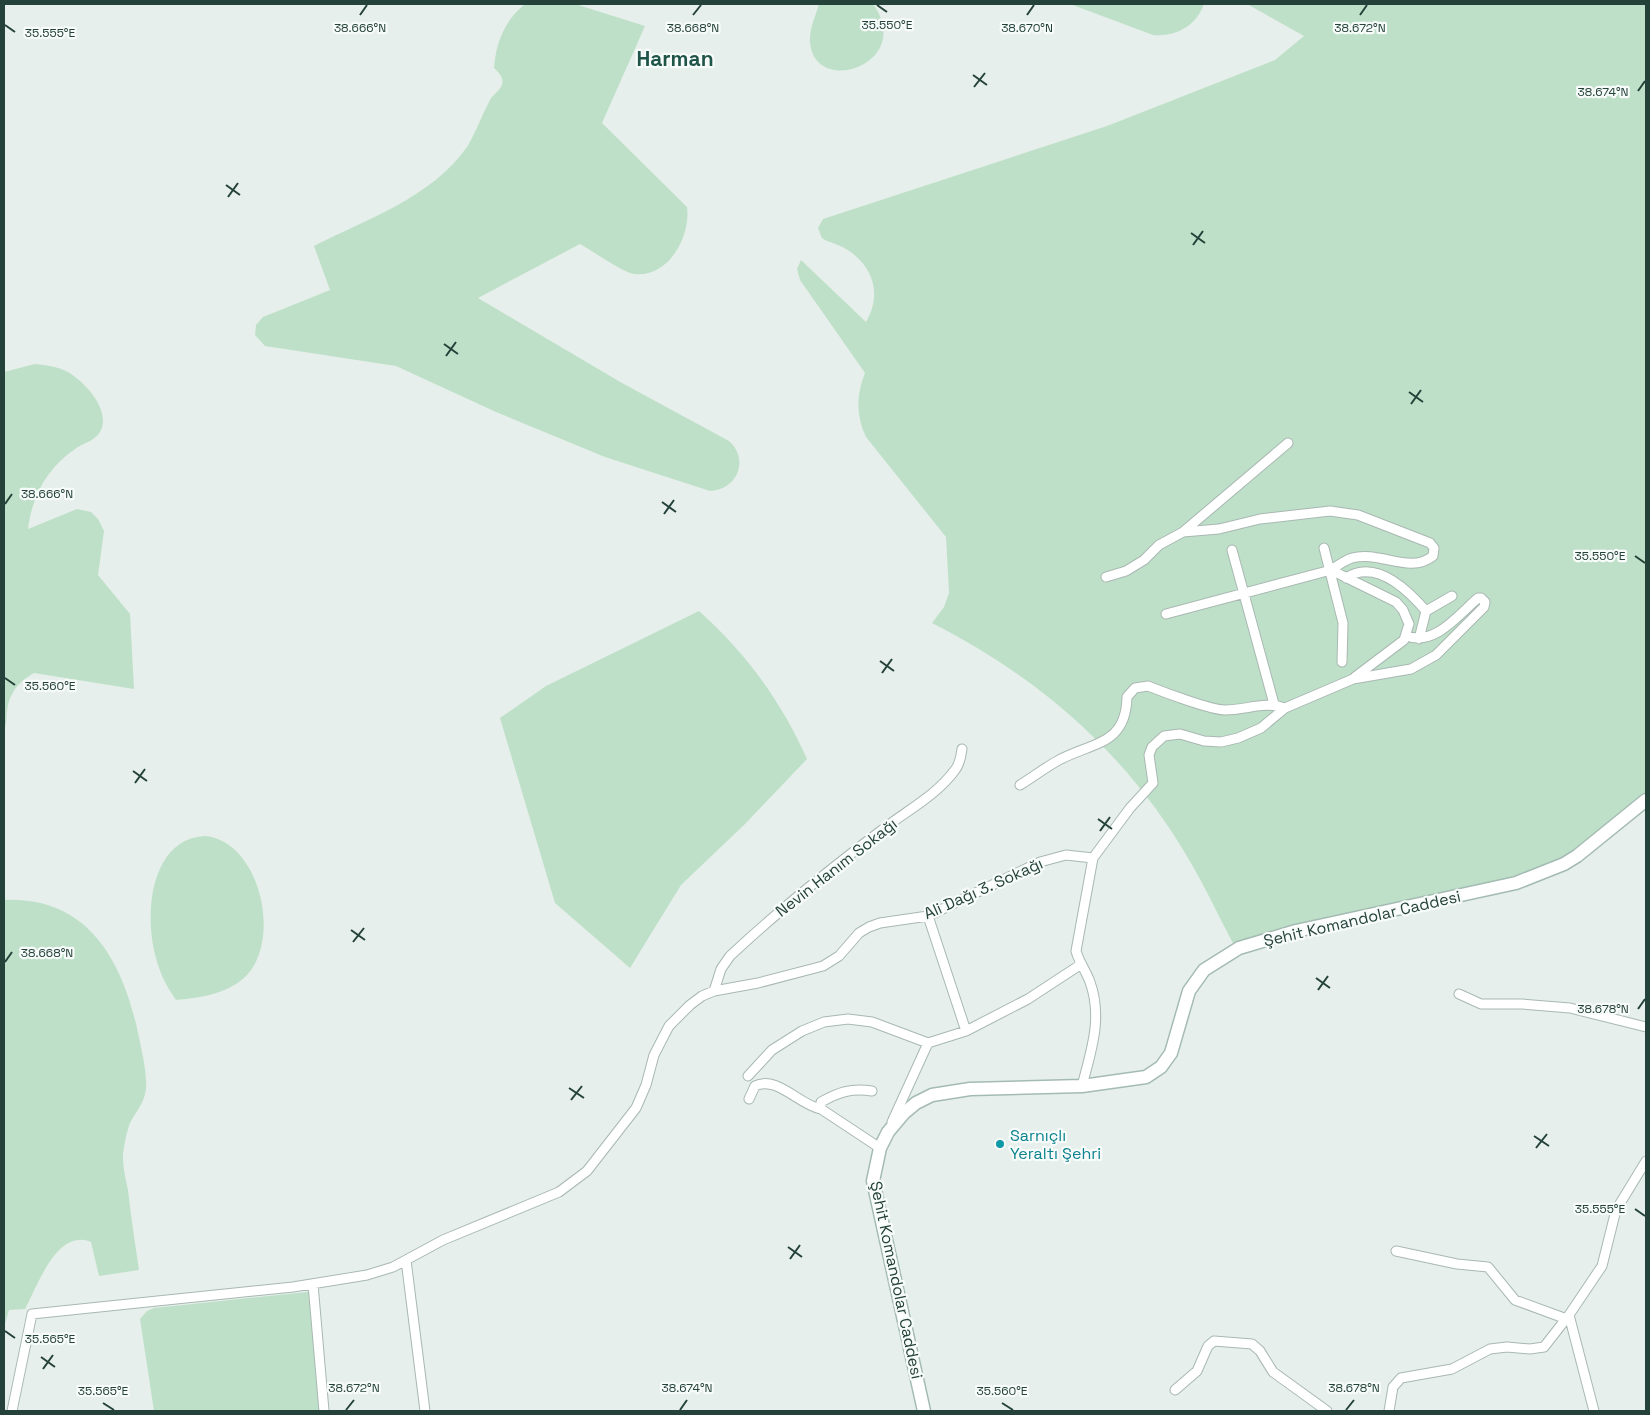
<svg xmlns="http://www.w3.org/2000/svg" width="1650" height="1415" viewBox="0 0 1650 1415" font-family="'Space Grotesk',sans-serif">
<style>
.green{fill:#bfe0c8}
.lines{fill:none;stroke-linecap:round;stroke-linejoin:round}
.street-casing{stroke:#a8b8b2;stroke-width:11}
.secondary-casing{stroke:#a4bbb3;stroke-width:15}
.street{stroke:#fff;stroke-width:9}
.secondary{stroke:#fff;stroke-width:12}
.ticks{fill:none;stroke:#24423a;stroke-width:2}
.culture-dot{fill:#0f9aa8;stroke:#f7fbf9;stroke-width:2}
.labels{text-anchor:middle;stroke-width:4.5;stroke-linejoin:round;paint-order:stroke}
.street-label{font-size:16px;fill:#24423a;stroke:#f7fbf9}
.culture-label{font-size:16px;fill:#0d838f;stroke:#f7fbf9;text-anchor:start}
.district-label{font-size:21px;font-weight:bold;fill:#1f5548;stroke:#f7fbf9}
.ticks-label{font-size:12px;text-anchor:middle;fill:#24423a;stroke:#f7fbf9;stroke-width:4.5;stroke-linejoin:round;paint-order:stroke}
</style>
<rect width="100%" height="100%" fill="#e6efeb"/>
<path class="green" d="M525,4H575L645,26L602,123L687,207C691,236 669,278 634,274C624,273 591,250 580,244L478,298L622,383L729,441C750,460 737,490 710,491L605,457L496,412L396,366L265,346L255,335L256,325L263,317L330,290L314,246C367,219 431,198 467,147C476,132 481,117 489,102C493,91 514,86 494,68C496,42 505,20 525,4Z
M819,4H873C916,64 814,98 810,42C809,29 816,15 819,4Z
M1070,4H1204C1196,26 1176,37 1153,35Z
M1247,4H1646V800L1553,869L1235,947C1216,911 1199,874 1177,840C1117,745 1031,673 932,623L944,607L949,593L946,537L866,437C856,416 856,395 865,373L800,280L797,269L801,260L866,322C882,295 874,266 846,249C839,244 829,243 822,238L818,228L823,219L1107,126L1275,60L1304,36Z
M35,364C47,365 58,367 68,372C85,382 112,411 100,432C95,441 83,443 75,449C47,468 32,496 28,529L77,509L91,512L98,519L104,531L98,575L130,614L134,689L34,673C19,681 9,693 7,711C6,718 7,723 4,730V372Z
M699,611C746,653 781,701 807,759L745,824L681,885L630,968L555,903L500,718L546,686Z
M205,836C261,841 283,943 244,978C226,994 199,998 176,1000C167,987 160,974 156,958C144,917 149,839 205,836Z
M4,900C90,896 124,964 139,1037C142,1053 147,1072 146,1089C144,1104 136,1111 130,1123C127,1131 123,1148 123,1157C123,1168 126,1180 128,1190C131,1217 135,1243 139,1270L99,1276L91,1242C57,1228 38,1285 25,1309L9,1310L4,1327Z
M317,1291L320,1411H154L140,1319L147,1311L154,1308Z"/>
<g class="lines">
<g class="street-casing">
<path id="street" d="M1324,548L1343,623L1342,662
M1232,550L1274,704
M1331,570L1396,602L1403,610L1409,624L1404,640L1355,677
M1106,577L1126,571L1144,560L1159,545L1183,532
M1346,578C1376,558 1408,590 1426,611L1419,639
M1426,611L1452,596
M1166,614L1331,570C1337,566 1345,560 1352,558C1380,550 1409,575 1433,556L1434,548L1430,543L1358,515L1330,511L1260,519L1219,529L1183,532L1288,443
M1020,785C1033,777 1046,767 1059,760C1093,742 1126,745 1127,697L1135,688L1148,686C1163,692 1211,710 1225,710C1247,710 1264,701 1285,708
M928,916L966,1031
M714,991L721,969L730,956C778,911 829,870 882,830C906,811 936,796 955,770C960,764 961,756 962,749
M1459,994L1481,1004H1522L1570,1008L1646,1027
M748,1076L772,1050L802,1031L824,1022L848,1019L872,1022L928,1043L966,1031L1028,999L1080,965
M1082,1086C1091,1051 1103,1018 1090,982C1086,971 1079,962 1076,951L1093,858L1130,808L1153,783L1149,755L1152,747L1164,736L1180,734L1204,741L1221,742L1238,738L1261,728L1285,708L1353,679L1411,669L1436,655L1484,607L1485,602L1481,598H1478C1458,615 1435,646 1407,636
M749,1099L755,1086C777,1075 799,1105 821,1109L880,1148
M821,1109V1102C839,1092 851,1088 872,1091
M892,1122L928,1043
M1396,1251L1457,1264L1488,1267L1515,1300L1564,1318
M406,1260L425,1411
M313,1284L324,1411
M1175,1390L1197,1371L1208,1346L1214,1341L1252,1344L1260,1351L1273,1372L1327,1411
M12,1411L32,1314L293,1287L367,1275L393,1267L443,1240L559,1192L587,1171L636,1108L646,1085L654,1055L669,1026L690,1005L702,996L714,991L758,983L823,966L839,956L859,933L869,927L880,923L928,916L1040,862L1066,855L1093,858
M1389,1411L1393,1387L1401,1378L1452,1369L1490,1349L1507,1347L1530,1349L1544,1347L1569,1315
M1594,1411L1569,1315L1602,1266L1616,1210L1646,1161"/>
</g>
<g class="secondary-casing">
<path id="secondary" d="M924,1411L873,1181L880,1148L888,1132L904,1113L916,1103L932,1095L970,1089L1082,1086L1146,1077L1161,1067L1171,1053L1189,991L1204,970L1239,948L1296,931L1516,883L1564,864L1577,856L1646,800"/>
</g>
<use href="#street" class="street"/>
<use href="#secondary" class="secondary"/>
</g>
<path class="ticks" d="M877,5L887,12M360,15L367,5M693,15L701,5M1027,15L1034,5M1360,15L1367,5M5,25L15,32M973,75L987,85M974,87L985,73M1638,91L1645,81M226,185L240,195M228,197L238,183M1191,233L1205,243M1193,245L1203,231M444,344L458,354M446,356L456,342M1409,392L1423,402M1411,404L1421,390M662,502L676,512M5,504L12,494M664,514L674,500M1635,556L1645,563M880,661L894,671M882,673L892,659M5,678L15,685M133,771L147,781M135,783L145,769M1098,819L1112,829M1100,831L1110,817M351,930L365,940M353,942L364,928M5,962L12,952M1316,978L1330,988M1318,990L1328,976M1638,1009L1645,999M569,1088L584,1098M571,1100L582,1086M1534,1136L1549,1146M1536,1148L1547,1134M1635,1209L1645,1216M788,1247L802,1257M790,1259L800,1245M5,1331L15,1338M41,1357L55,1367M43,1369L53,1355M103,1403L114,1410M1002,1403L1013,1410M346,1410L354,1400M680,1410L687,1400M1346,1410L1354,1400"/>
<circle class="culture-dot" cx="1000" cy="1144" r="5"/>
<g class="labels">
<g class="street-label">
<text transform="translate(836 867) rotate(-38)" y="6">Nevin Hanım Sokağı</text>
<text transform="translate(983 888) rotate(-24)" y="6">Ali Dağı 3. Sokağı</text>
<text transform="translate(1362 918) rotate(-13)" y="6">Şehit Komandolar Caddesi</text>
<text transform="translate(897 1280) rotate(78)" y="6">Şehit Komandolar Caddesi</text>
</g>
<g class="culture-label">
<text x="1010" y="1141">Sarnıçlı<tspan x="1010" dy="18">Yeraltı Şehri</tspan></text>
</g>
<g class="district-label">
<text x="675" y="66">Harman</text>
</g>
</g>
<g class="ticks-label">
<text x="887" y="29">35.550°E</text>
<text x="360" y="32">38.666°N</text>
<text x="1027" y="32">38.670°N</text>
<text x="1360" y="32">38.672°N</text>
<text x="693" y="32">38.668°N</text>
<text x="50" y="37">35.555°E</text>
<text x="1603" y="96">38.674°N</text>
<text x="47" y="498">38.666°N</text>
<text x="1600" y="560">35.550°E</text>
<text x="50" y="690">35.560°E</text>
<text x="47" y="957">38.668°N</text>
<text x="1603" y="1013">38.678°N</text>
<text x="1600" y="1213">35.555°E</text>
<text x="50" y="1343">35.565°E</text>
<text x="354" y="1392">38.672°N</text>
<text x="687" y="1392">38.674°N</text>
<text x="1354" y="1392">38.678°N</text>
<text x="103" y="1395">35.565°E</text>
<text x="1002" y="1395">35.560°E</text>
</g>
<rect width="1650" height="1415" fill="none" stroke="#24423a" stroke-width="10"/>
</svg>
